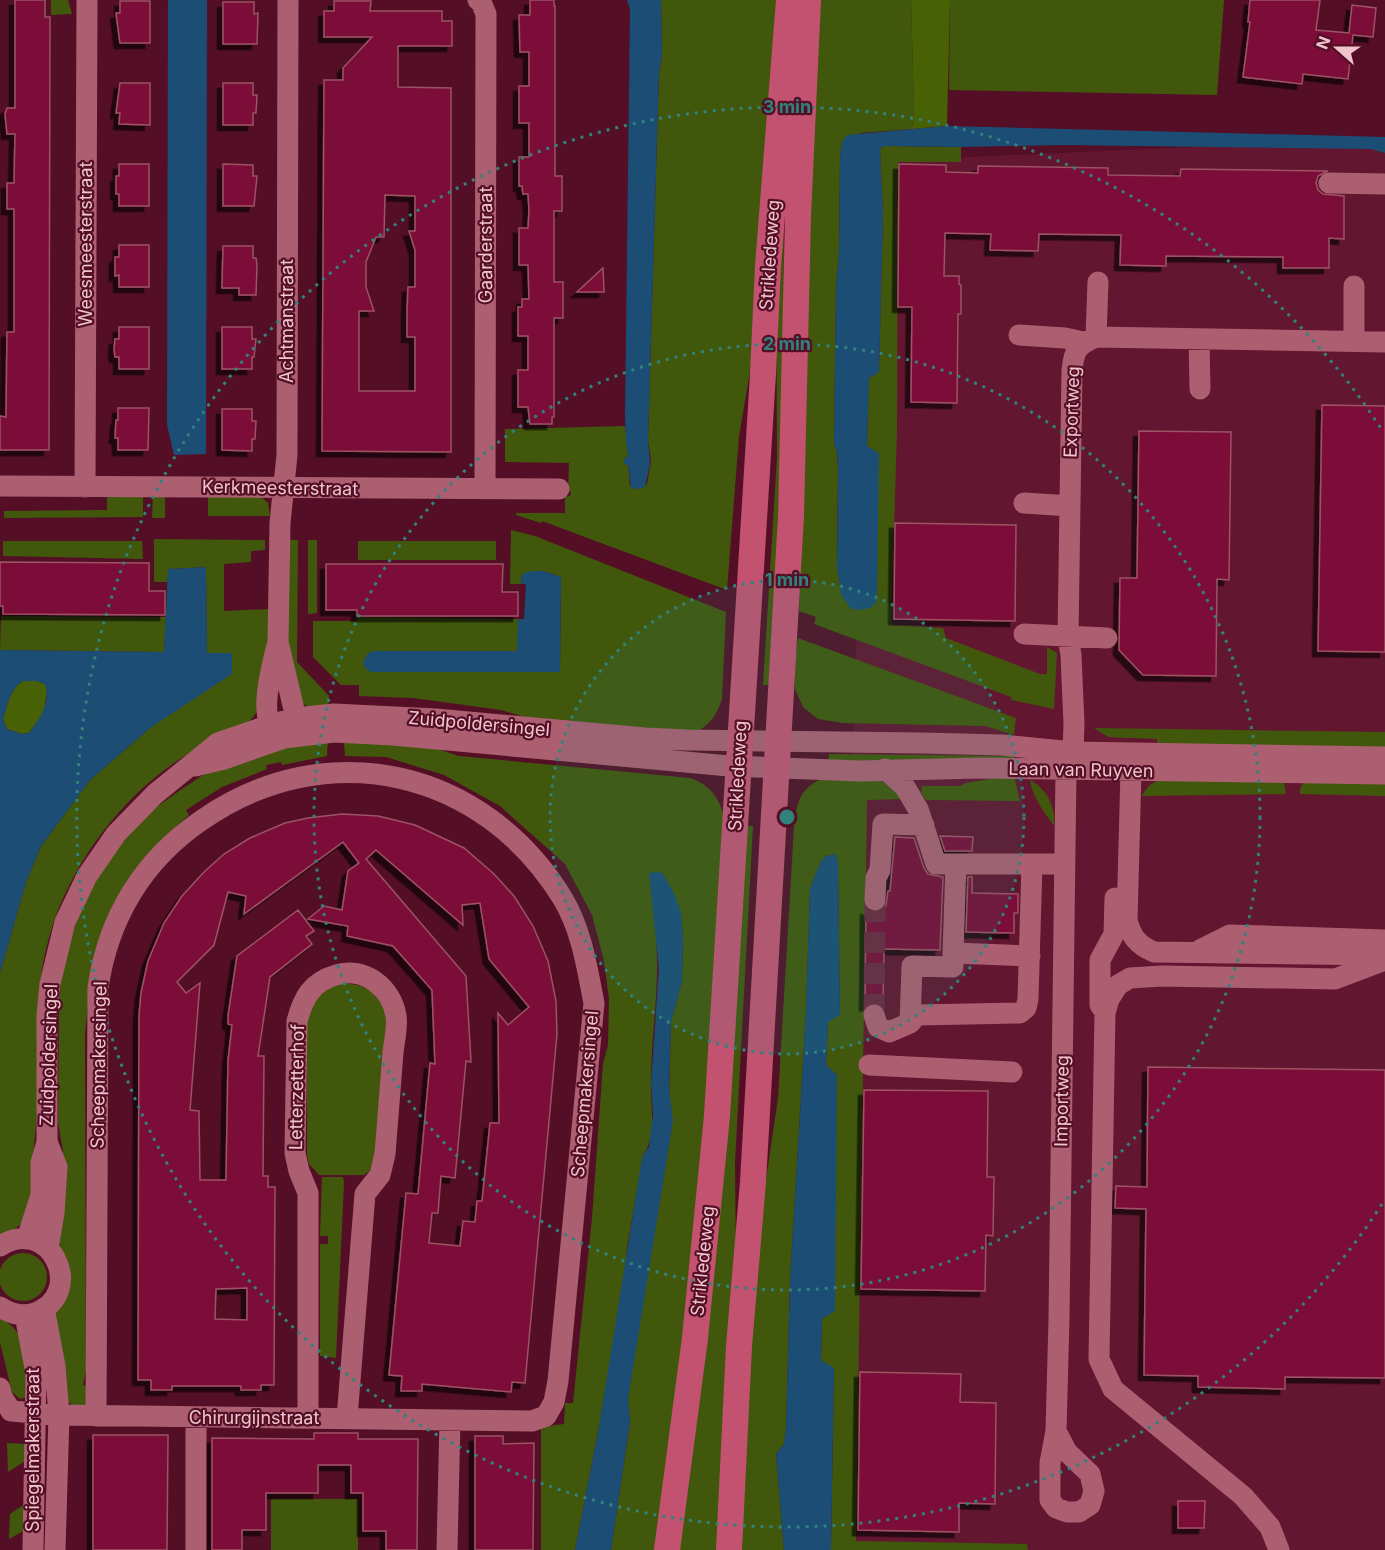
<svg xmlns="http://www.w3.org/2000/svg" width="1385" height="1550" viewBox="0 0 1385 1550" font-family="Inter,sans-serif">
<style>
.built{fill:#62162f}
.green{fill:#41580c}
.forest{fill:#476104}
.water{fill:#1b4d75;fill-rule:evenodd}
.building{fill:#7b0d37;stroke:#9d5264;stroke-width:1.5;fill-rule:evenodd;filter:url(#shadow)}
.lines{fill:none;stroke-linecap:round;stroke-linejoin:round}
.minor-tunnel{stroke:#6b2a3f;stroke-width:21;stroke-dasharray:21 10;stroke-linecap:butt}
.minor{stroke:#ac5f71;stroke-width:21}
.major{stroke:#c35271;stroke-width:26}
.ring{fill:none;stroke:#31827c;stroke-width:3;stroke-dasharray:3 6}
.labels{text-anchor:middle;stroke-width:4.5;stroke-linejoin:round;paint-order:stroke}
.street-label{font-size:18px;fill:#f0c4cc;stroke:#540f26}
.centre{fill:#31827c;stroke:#540f26;stroke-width:3}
.ring-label{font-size:18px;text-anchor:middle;font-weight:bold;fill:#31827c;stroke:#540f26;stroke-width:4.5;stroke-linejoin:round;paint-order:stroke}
</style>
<defs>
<filter id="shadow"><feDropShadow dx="-5.5" dy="5.5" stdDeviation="0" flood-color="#0009"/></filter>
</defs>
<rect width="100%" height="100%" fill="#540f26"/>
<path class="built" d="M1385,138V1550H834L835,1386L856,641L863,162Z"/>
<path class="green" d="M51,0H68L72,14L51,15Z
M661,0H783L752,360L739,436L727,590L542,521L541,523L516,515V513H565V497L570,496L571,492L568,491L569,463L505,462V429L625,426L628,455L624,464L628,465L630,486L639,489L647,484L651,461L648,440L659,73L662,55Z
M813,0H911L914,109L912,129L861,133L842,142L840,157L839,254L836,286L834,444L837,451L838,468L837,568L879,454L867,446L869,378L879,372L883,214L880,149L884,146L961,147V162H898L897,431L891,625L943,628L946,638L1040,674H1047V647L1057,653L1054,709L1011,700V697L814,624L816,617L799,611Z
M950,0H1224L1217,95L949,90Z
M796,117L784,219L783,401L771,685H763L777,457L776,251Z
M107,496H143V517L4,518V511L107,510Z
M153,496H165V518H152Z
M260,496L268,503L270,516H208V497Z
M511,530L535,536L726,612L722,699C717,715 709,726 694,733L548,724L501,710L413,698L359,696V685H341L313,657V621H356L357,617L518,619V651H372L560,672L561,577L543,571L522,574L521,584H510Z
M154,539L265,540V550L251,551V562L224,564V611L270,609C270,632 267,700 254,716C243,731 206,743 188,754C127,791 78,854 54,921C32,987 38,1043 37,1110C36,1127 34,1144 33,1160C32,1172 33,1206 28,1215C23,1226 11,1231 0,1236V973L26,882L41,846L90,780L150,728L207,653L206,567L169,569L168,582H154Z
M288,540H298L297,662L329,696L328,709L308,707L302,703L287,656Z
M308,540H317V613L308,614Z
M3,541H142L143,559L3,556Z
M358,541H496V560H358Z
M1,616L166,617L164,652L0,650Z
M798,638L1016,718L1014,735L985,726L843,723L818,719L803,707L795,689L794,664Z
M1094,728L1385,732V752L1157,749V739L1108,737Z
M328,737L327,756L282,765L281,762L266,765L267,769L222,787L186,810L189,815L161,840L138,866L92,968L85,1035L86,1371L83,1385L94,1387L87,1406H74L68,1402L54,1317L69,1275L67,1261L60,1248L57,1234L62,1194L63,1151L58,1122L59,1002L62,971L69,944L83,903L101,871L123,842L155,808L179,791L203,775L238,759Z
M413,741L459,756L690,778C710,785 719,797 724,817L708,1089L683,1343L656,1550H611L630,1422L628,1399L669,1098L671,1022L682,981L683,940L681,913L656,938C660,987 651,1034 651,1083C650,1106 658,1135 643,1155L627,1248L625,1273L599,1427L575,1550H541V1427L564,1424L565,1403H573L592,1218L603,1064L608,1045L609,999L604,961L592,915L565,864L500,806L444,775L386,757L345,756L344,743Z
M829,754L1014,756V765L828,761Z
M1007,776H1014L1020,801L926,800L921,793L922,786H960L966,783Z
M1176,776L1284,782L1286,794L1142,796C1150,780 1160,780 1176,776Z
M825,777L878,778L905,799L867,800L856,1541L1027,1544L1028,1550H831V1548L834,1369L821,1361L822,1319L837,1075L826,1065L828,1022L840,1014L838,863L836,854L826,856L820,863L810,889L806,1012L790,1281L786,1427L784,1444L776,1454L784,1550H742L744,1433L762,1207L778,1098L794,828C797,801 799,789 825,777Z
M1385,779V796L1300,794V789L1305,780Z
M1030,780C1047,789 1056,807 1054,826C1044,812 1033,798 1030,780Z
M745,826H753L735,1162L736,1268L720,1550H676Z
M339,983C368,985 371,988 387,1011L378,1155L371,1170L364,1175H319L309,1164L307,1154V1020C311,1000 323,992 339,983Z
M322,1177H343L344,1182L336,1358L320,1356V1244H328V1236H320Z
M-1 1277a24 24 0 1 1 48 0a24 24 0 1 1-48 0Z
M0,1317C33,1338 25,1362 26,1397L20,1399L12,1392L0,1342Z
M7,1443L25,1444V1461L8,1472Z
M271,1499H358V1550H271Z
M25,1504V1530L9,1539L10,1514Z"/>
<path class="forest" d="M911,0H950L947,126L912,129L914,109Z
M23,681H37L45,684L47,690L44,713L29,733L22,734L7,729L3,720C7,707 10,688 23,681Z"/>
<path class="water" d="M168,0H207L206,454L174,455L167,425Z
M627,0H661L662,55L659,73L648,440L650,464L645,487L639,489L631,488L628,465L624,464V460L628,455L626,443L625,416L630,9Z
M947,126L1385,137V153L1371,149L1061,145L961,147L884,146L880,149L883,214L879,372L869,378L867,446L879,453L877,600C872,611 862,610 851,609L841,594L837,568L838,468L837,451L834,444L836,286L839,254L840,157L842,142L847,135Z
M206,567L207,653H232V674L150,728L90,780L41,846L26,882L0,973V650L164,652L168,569ZM23,681H37L45,684C51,702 40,719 29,733L22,734L7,729L3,720C7,707 10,688 23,681Z
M532,571H543L561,577L560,672H371L365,668L363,662L367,655L372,651H517L518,619H524L526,584H521L522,574Z
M836,854L838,863L840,1015L828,1022L826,1065L837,1075L835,1311L822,1319L821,1360L834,1368L831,1550H784L776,1454L784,1444L786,1427L790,1281L806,1012L810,889L820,863L826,856Z
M660,872L664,875L675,896L681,913L683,940L682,981L671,1022L669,1088L673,1121L628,1399L630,1422L611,1550H575L599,1427L640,1170L643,1155L649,1147L653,1114L651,1083L659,969L649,873Z"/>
<path class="building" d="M15,0H45V17H50L49,450H0V416L6,417L7,332H14V209H7V183H14L15,134H7L5,114L7,108H15Z
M530,0H554V6H555V176H562V211H554V282H563V318H554V417H552V424H530L528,407H518V370H528V336H518V307H522V299H529L528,265H519V228H528L529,210L528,194H523L522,186H519V157H529V123H519V86H529V52H520L519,15H530Z
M1250,0H1320L1316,30L1349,33L1352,5L1376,8L1373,37L1353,35L1348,79L1303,74L1302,84L1243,77L1250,22H1248Z
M120,1H150V43H120L116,13H120Z
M334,1H371L370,11H442V21H452V46H398V87L451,88V452L322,451L324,80H343V68L372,37H324V11H334ZM385,195L415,196V231H409L415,250V287H408L407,312V337H415V391H359V311H374L366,287V262L376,237H384Z
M223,2H254V14L258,13L257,44H223Z
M120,83H150V125L119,124L120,113H116Z
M223,83H253V95H257L256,113H253V125H223Z
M119,164H149V206H119V194H116V176H119Z
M223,164L253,165V176H257L254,206H223Z
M899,164L946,165V172L978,173V166L1108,168V175L1180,176L1181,169L1328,171L1318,176L1316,183L1318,190L1323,194L1344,196V239L1329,238V268H1283V257L1166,256V266L1120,265L1121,235L1039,234L1038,251L990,250L991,234L945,233L944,276H959V284L961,285V314H958L957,403L911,402L912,307H898Z
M119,245H149V287H119V275L115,276V257H119Z
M223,246H253V258H256L257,265L256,295H239V288H222Z
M603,268L604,292H577Z
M119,327H149V369H119V357H115L114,349L115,339H119Z
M222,327H252V339H256L254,357H252V369H222Z
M1322,405L1385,406V652L1318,651Z
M118,408H149L148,450H118V438H115L116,420H118Z
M222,409H252V421H256L255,439H252V451L222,450Z
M1139,431L1231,432L1229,580L1217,579L1216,676L1143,675L1119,650L1120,578H1137Z
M895,523L1016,525L1015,621L894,619Z
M0,562L149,563V591H165V615L3,614V606H0Z
M326,564H503L502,592H518V616H357V610H326Z
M342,814L378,816L415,825L464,848L494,874L514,896L533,926L548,961L556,1001L557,1034L525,1383L512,1382L511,1392L422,1384V1391H401L402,1376L389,1375L406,1193L418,1194L430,1063L435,1064L432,990L393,946L347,936L348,926L308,919L324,906L342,910L348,871L359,863L343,842L244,914L246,896L228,892L214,945L177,982L186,993L200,983L190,1110L199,1111L200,1180H226L228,1061L232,1025L228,1024V1016L237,956L298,910L314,931L306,936L312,944L270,977L258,1056H264L263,1176H268V1187H275L274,1385H261V1390H241V1386H172V1390H151V1380H138L139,1016L141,993L148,961L164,923L182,896L204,872L224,854L250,838L285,823L308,818ZM376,850L463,925L462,905L480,903L489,959L529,1007L508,1025L498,1013L499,1123H490L482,1201H477L475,1222L463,1221L460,1246L429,1243L432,1213H438L441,1176L455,1178L466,1061L471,1062L466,976L366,859ZM247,1288V1320L215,1319L216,1289Z
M940,836L973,837L972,851H945Z
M895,837L914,838L924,868L928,874L943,877L940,950L884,949L883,1007L876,1002L865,1006L866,909L875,913L881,911L886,906L888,891H890Z
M968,877H972V893L1018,894V913H1014V933L966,932Z
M1148,1067L1385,1070V1378L1285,1377V1389L1198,1387V1376L1144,1375L1146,1209L1115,1208L1116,1186L1147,1187Z
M864,1090L988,1091L987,1177H994L993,1236L986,1235L985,1291L861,1289Z
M860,1372L961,1374L960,1402L996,1403L995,1504L959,1503V1532L858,1530Z
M314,1433H358V1439H418L417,1550H386V1531H363V1493H351V1465H318V1493H266V1530H242V1550H212V1438L314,1439Z
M93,1435H168L167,1550H93Z
M475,1436H503V1444L534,1443L533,1550H475Z
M1178,1501H1205L1204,1528H1178Z"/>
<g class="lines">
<path class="minor-tunnel" d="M874,1015L875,900"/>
<path class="minor" d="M478,0L481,2L486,14L485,489
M1329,183L1385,184
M1019,335L1065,338L1083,342
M1096,337L1098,282
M1199,339L1200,389
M1354,341V286
M0,486L559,489
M85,487L87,0
M1024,503L1070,506
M1024,634L1107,638
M278,642C273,661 261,706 270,724C273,729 280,734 284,738L296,718L278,642L280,523L287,455L288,0
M195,766L224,759L284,738L334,732L393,735L729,766L860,771L979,768L1385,774
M885,769L905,787L918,809L936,864H1064
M1131,771L1127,920C1131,937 1138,945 1154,952L1384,955
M875,900L876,878L880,870L883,824L924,825
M1200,950L1230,935L1385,940
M953,953L956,864
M1105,1012L1100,1005V960L1114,934L1115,898
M874,1015L878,1027L889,1032L910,1023L917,1015L1020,1013L1026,1008L1028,999L1032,864
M910,1023L912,966L953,967V953L1030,956
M869,1065L1012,1072
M47,1142L57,1167L54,1213L48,1248
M27,1239L41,1195V1163L47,1142V1015L50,984L65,922L87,876L116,834L155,794L218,743L270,725L296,718L334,714L436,719L645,738L687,740L922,743L1002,745L1073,752L1385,757
M0,1246C51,1214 87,1294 35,1313C23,1317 11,1314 0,1307
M44,1308L55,1366L59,1415L55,1550
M25,1315L36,1373L33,1550
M0,1388L2,1397L11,1411L59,1415L532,1421L546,1416L554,1402L558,1381L594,1003C587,968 582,931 563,899C484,769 327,733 202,820C143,860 108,918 98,988L96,1416
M308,1418V1193L299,1171L295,1153L297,1021C303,999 311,982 336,975C364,966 392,988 396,1016C398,1027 394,1041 393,1053C390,1087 388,1120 385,1154L380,1175L365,1194L347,1418
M1056,1431L1067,1452L1090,1474L1094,1491L1090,1505L1079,1512H1067L1056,1508L1050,1500V1463L1056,1431L1059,1319L1066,770L1073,752L1074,724L1071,655L1068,637L1072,370C1074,350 1077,345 1096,337L1385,342
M196,1550V1418
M447,1550L450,1420
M1279,1550L1270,1527L1243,1496L1113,1389L1099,1359L1105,1013L1109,999L1118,985L1130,978L1162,976L1335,979L1385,960"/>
<path class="major" d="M667,1550L695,1338L717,1116L763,374L768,266L789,0
M729,1550L739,1346L753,1182L791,516L798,216L808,0"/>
</g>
<circle cx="787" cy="817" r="237" fill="#31827c" fill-opacity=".12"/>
<g class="ring">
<circle cx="787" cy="817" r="237"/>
<circle cx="787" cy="817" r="473"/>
<path d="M1382 1204A710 710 0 1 1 1382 430"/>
</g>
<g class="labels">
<g class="street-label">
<text transform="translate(86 244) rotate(-90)" y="6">Weesmeesterstraat</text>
<text transform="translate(486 245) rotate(-90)" y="6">Gaarderstraat</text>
<text transform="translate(770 255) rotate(-86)" y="6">Strikledeweg</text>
<text transform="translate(287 321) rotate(-90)" y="6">Achtmanstraat</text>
<text transform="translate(1072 412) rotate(-88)" y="6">Exportweg</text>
<text transform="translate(280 488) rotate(1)" y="6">Kerkmeesterstraat</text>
<text transform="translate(479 724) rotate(5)" y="6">Zuidpoldersingel</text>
<text transform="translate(1081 770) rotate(1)" y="6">Laan van Ruyven</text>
<text transform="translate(738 776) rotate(-87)" y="6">Strikledeweg</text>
<text transform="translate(49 1055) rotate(-88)" y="6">Zuidpoldersingel</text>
<text transform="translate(99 1065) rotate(-89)" y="6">Scheepmakersingel</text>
<text transform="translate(297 1087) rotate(-89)" y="6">Letterzetterhof</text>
<text transform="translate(585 1094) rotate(-85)" y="6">Scheepmakersingel</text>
<text transform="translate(1062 1101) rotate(-89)" y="6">Importweg</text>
<text transform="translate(703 1261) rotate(-84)" y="6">Strikledeweg</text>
<text x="254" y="1424">Chirurgijnstraat</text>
<text transform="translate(33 1450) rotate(-90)" y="6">Spiegelmakerstraat</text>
</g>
</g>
<circle cx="787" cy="817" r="9" class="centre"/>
<g class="ring-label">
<text x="787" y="113">3 min</text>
<text x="787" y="350">2 min</text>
<text x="787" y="586">1 min</text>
</g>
<g transform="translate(1337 48) rotate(291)" stroke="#540f26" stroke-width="4.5" paint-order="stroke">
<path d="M0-4.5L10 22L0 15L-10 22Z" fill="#f0c4cc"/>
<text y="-9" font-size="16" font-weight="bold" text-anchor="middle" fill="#f0c4cc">N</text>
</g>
</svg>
